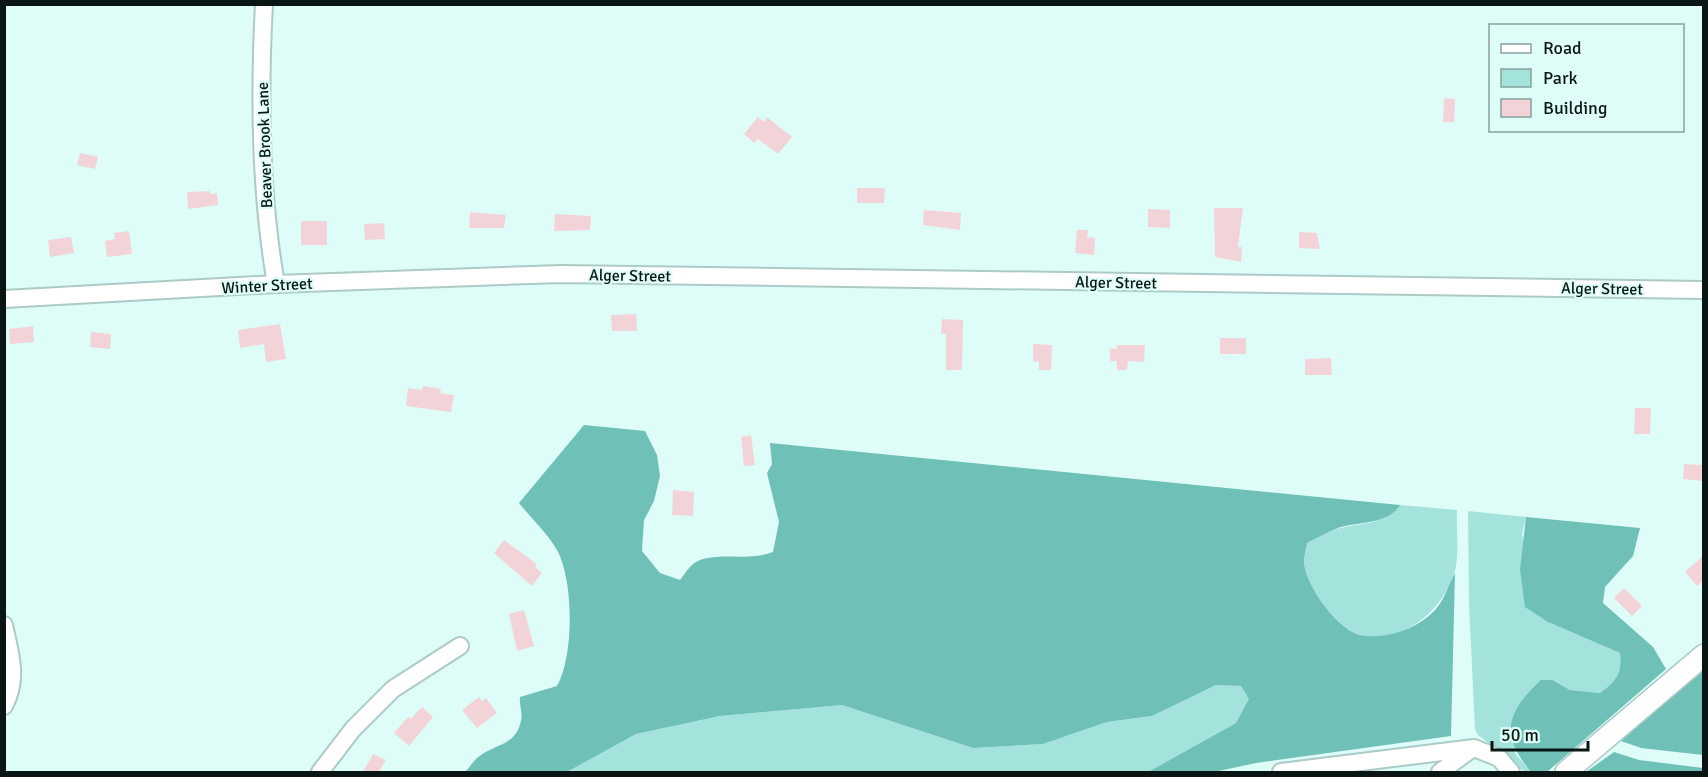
<svg xmlns="http://www.w3.org/2000/svg" width="1708" height="777" viewBox="0 0 1708 777" font-family="Signika,sans-serif">
<style>
.green{fill:#a4e3db}
.forest{fill:#6fc0b7}
.building{fill:#f2d4d8}
.lines{fill:none;stroke-linecap:round;stroke-linejoin:round}
.minor-casing{stroke:#accac6;stroke-width:20}
.major-casing{stroke:#accac6;stroke-width:24}
.minor{stroke:#fff;stroke-width:16}
.major{stroke:#fff;stroke-width:21}
.labels{text-anchor:middle;stroke-width:4.5;stroke-linejoin:round;paint-order:stroke}
.street-label{font-size:16px;fill:#0a1614;stroke:#defdf9}
</style>
<rect width="100%" height="100%" fill="#defdf9"/>
<path class="green" d="M1400,505L1457,510C1456,529 1460,556 1454,574C1441,612 1402,645 1360,635C1337,629 1304,584 1304,561C1304,556 1306,549 1307,543C1318,538 1330,530 1341,528C1361,523 1388,524 1400,505Z
M1468,511L1526,517L1522,534L1548,622L1620,653C1622,676 1619,680 1600,693L1570,690L1554,680L1514,752L1531,772H1525L1478,735L1475,729L1469,604Z
M1216,685L1241,686L1250,700L1236,723L1148,772H567L636,734L720,716L842,705L973,748L1043,744L1107,722L1152,716Z"/>
<path class="forest" d="M584,425L645,431L657,455L660,476L654,501L644,520L642,551L660,573L680,580C684,575 690,565 696,562C717,551 748,562 773,552L779,522L767,473L772,464L770,443L1400,505C1388,525 1359,521 1338,528C1328,532 1317,538 1307,543C1306,549 1304,556 1304,561C1304,584 1338,630 1360,635C1386,640 1418,629 1436,609C1444,600 1449,584 1455,573L1451,736L1256,763L1214,772H1148L1236,723L1249,699L1241,686L1216,685L1152,716L1107,722L1043,744L973,748L842,705L720,716L636,734L567,772H465C469,768 473,762 477,758C495,743 515,747 521,721C523,712 519,706 520,697L557,686C574,656 574,581 557,550C548,534 531,518 519,503Z
M1526,517L1640,528L1633,556L1605,587L1603,603L1653,647L1666,669L1547,772H1531C1500,734 1506,713 1541,680H1553L1570,690L1600,693C1617,681 1622,674 1620,653L1548,622L1525,607L1520,570Z
M1703,669V755L1641,748L1621,741Z
M1614,752L1639,760L1703,768V772H1586Z"/>
<path class="building" d="M1444,98L1455,99L1454,122H1443Z
M758,117L764,122L767,117L792,137L778,154L758,139L754,143L744,134Z
M80,153L98,157L95,169L77,165Z
M857,188H885L884,203H857Z
M210,191V194L217,193L218,205L188,209L187,192Z
M1214,208H1243L1238,247H1242L1241,262L1215,257Z
M1148,209L1170,210V228L1148,227Z
M924,210L961,213L960,230L923,225Z
M470,212L506,215L504,228H469Z
M555,214L591,216L590,230L554,231Z
M301,221H327V245H301Z
M384,223L385,239L365,240L364,224Z
M1077,230H1088L1087,237L1095,238L1094,255L1075,253Z
M129,231L132,254L107,257L105,241L115,239L114,233Z
M1299,232L1317,233L1320,249L1299,248Z
M71,237L74,253L50,257L48,240Z
M636,314L637,331H612L611,315Z
M942,319L963,320L962,369L959,370H946V334H941Z
M280,324L286,359L266,362L264,344L240,348L238,330Z
M33,326L34,342L10,344L9,329Z
M91,332L111,334L110,349L90,347Z
M1220,338H1246V354H1220Z
M1033,344L1052,345L1051,370H1039V362L1033,361Z
M1117,345H1145L1144,362L1128,361L1127,370H1117V361H1110V349H1117Z
M1331,358L1332,375H1305V359Z
M423,386L441,389L440,393L454,395L451,412L406,406L408,388L422,390Z
M1635,408H1651L1650,434H1634Z
M751,435L755,465L744,466L741,437Z
M1684,464L1703,465L1702,481L1683,479Z
M673,490L694,492L693,516L672,515Z
M504,540L537,564L535,567L542,573L532,586L494,553Z
M1704,555V580L1697,586L1685,572Z
M1624,588L1642,606L1632,616L1614,598Z
M524,610L534,646L517,651L509,614Z
M479,697L482,701L486,698L497,713L477,728L462,710Z
M422,707L433,717L409,746L394,733L408,717L411,719Z
M373,754L386,760L379,772H363Z"/>
<g class="lines">
<g class="minor-casing">
<path id="minor" d="M264,4C259,97 260,193 276,284
M4,299L276,284L561,274L1704,290
M4,625C10,653 19,679 4,706
M320,772L353,729L393,689L460,646
M1281,772L1474,748L1499,758L1511,772
M1440,772L1473,748"/>
</g>
<g class="major-casing">
<path id="major" d="M1566,772L1704,655"/>
</g>
<use href="#minor" class="minor"/>
<use href="#major" class="major"/>
</g>
<g class="labels">
<g class="street-label">
<text transform="translate(264 145) rotate(-92)" y="6">Beaver Brook Lane</text>
<text transform="translate(630 275) rotate(1)" y="6">Alger Street</text>
<text transform="translate(1116 282) rotate(1)" y="6">Alger Street</text>
<text transform="translate(267 285) rotate(-3)" y="6">Winter Street</text>
<text transform="translate(1602 288) rotate(1)" y="6">Alger Street</text>
</g>
</g>
<rect width="1708" height="777" fill="none" stroke="#0a1614" stroke-width="12"/>
<rect x="1489" y="24" width="195" height="108" fill="#defdf9" stroke="#89a19d" stroke-width="1.5"/>
<rect x="1501" y="44" width="30" height="9" fill="#ffffff" stroke="#89a19d" stroke-width="1.5"/>
<text x="1543" y="54" font-size="18" fill="#0a1614">Road</text>
<rect x="1501" y="69" width="30" height="18" fill="#a4e3db" stroke="#89a19d" stroke-width="1.5"/>
<text x="1543" y="84" font-size="18" fill="#0a1614">Park</text>
<rect x="1501" y="99" width="30" height="18" fill="#f2d4d8" stroke="#89a19d" stroke-width="1.5"/>
<text x="1543" y="114" font-size="18" fill="#0a1614">Building</text>
<path d="M1492 741v9h96v-9" fill="none" stroke="#0a1614" stroke-width="3"/>
<text x="1501" y="741" font-size="18" fill="#0a1614" stroke="#defdf9" stroke-width="4.5" paint-order="stroke">50 m</text>
</svg>
